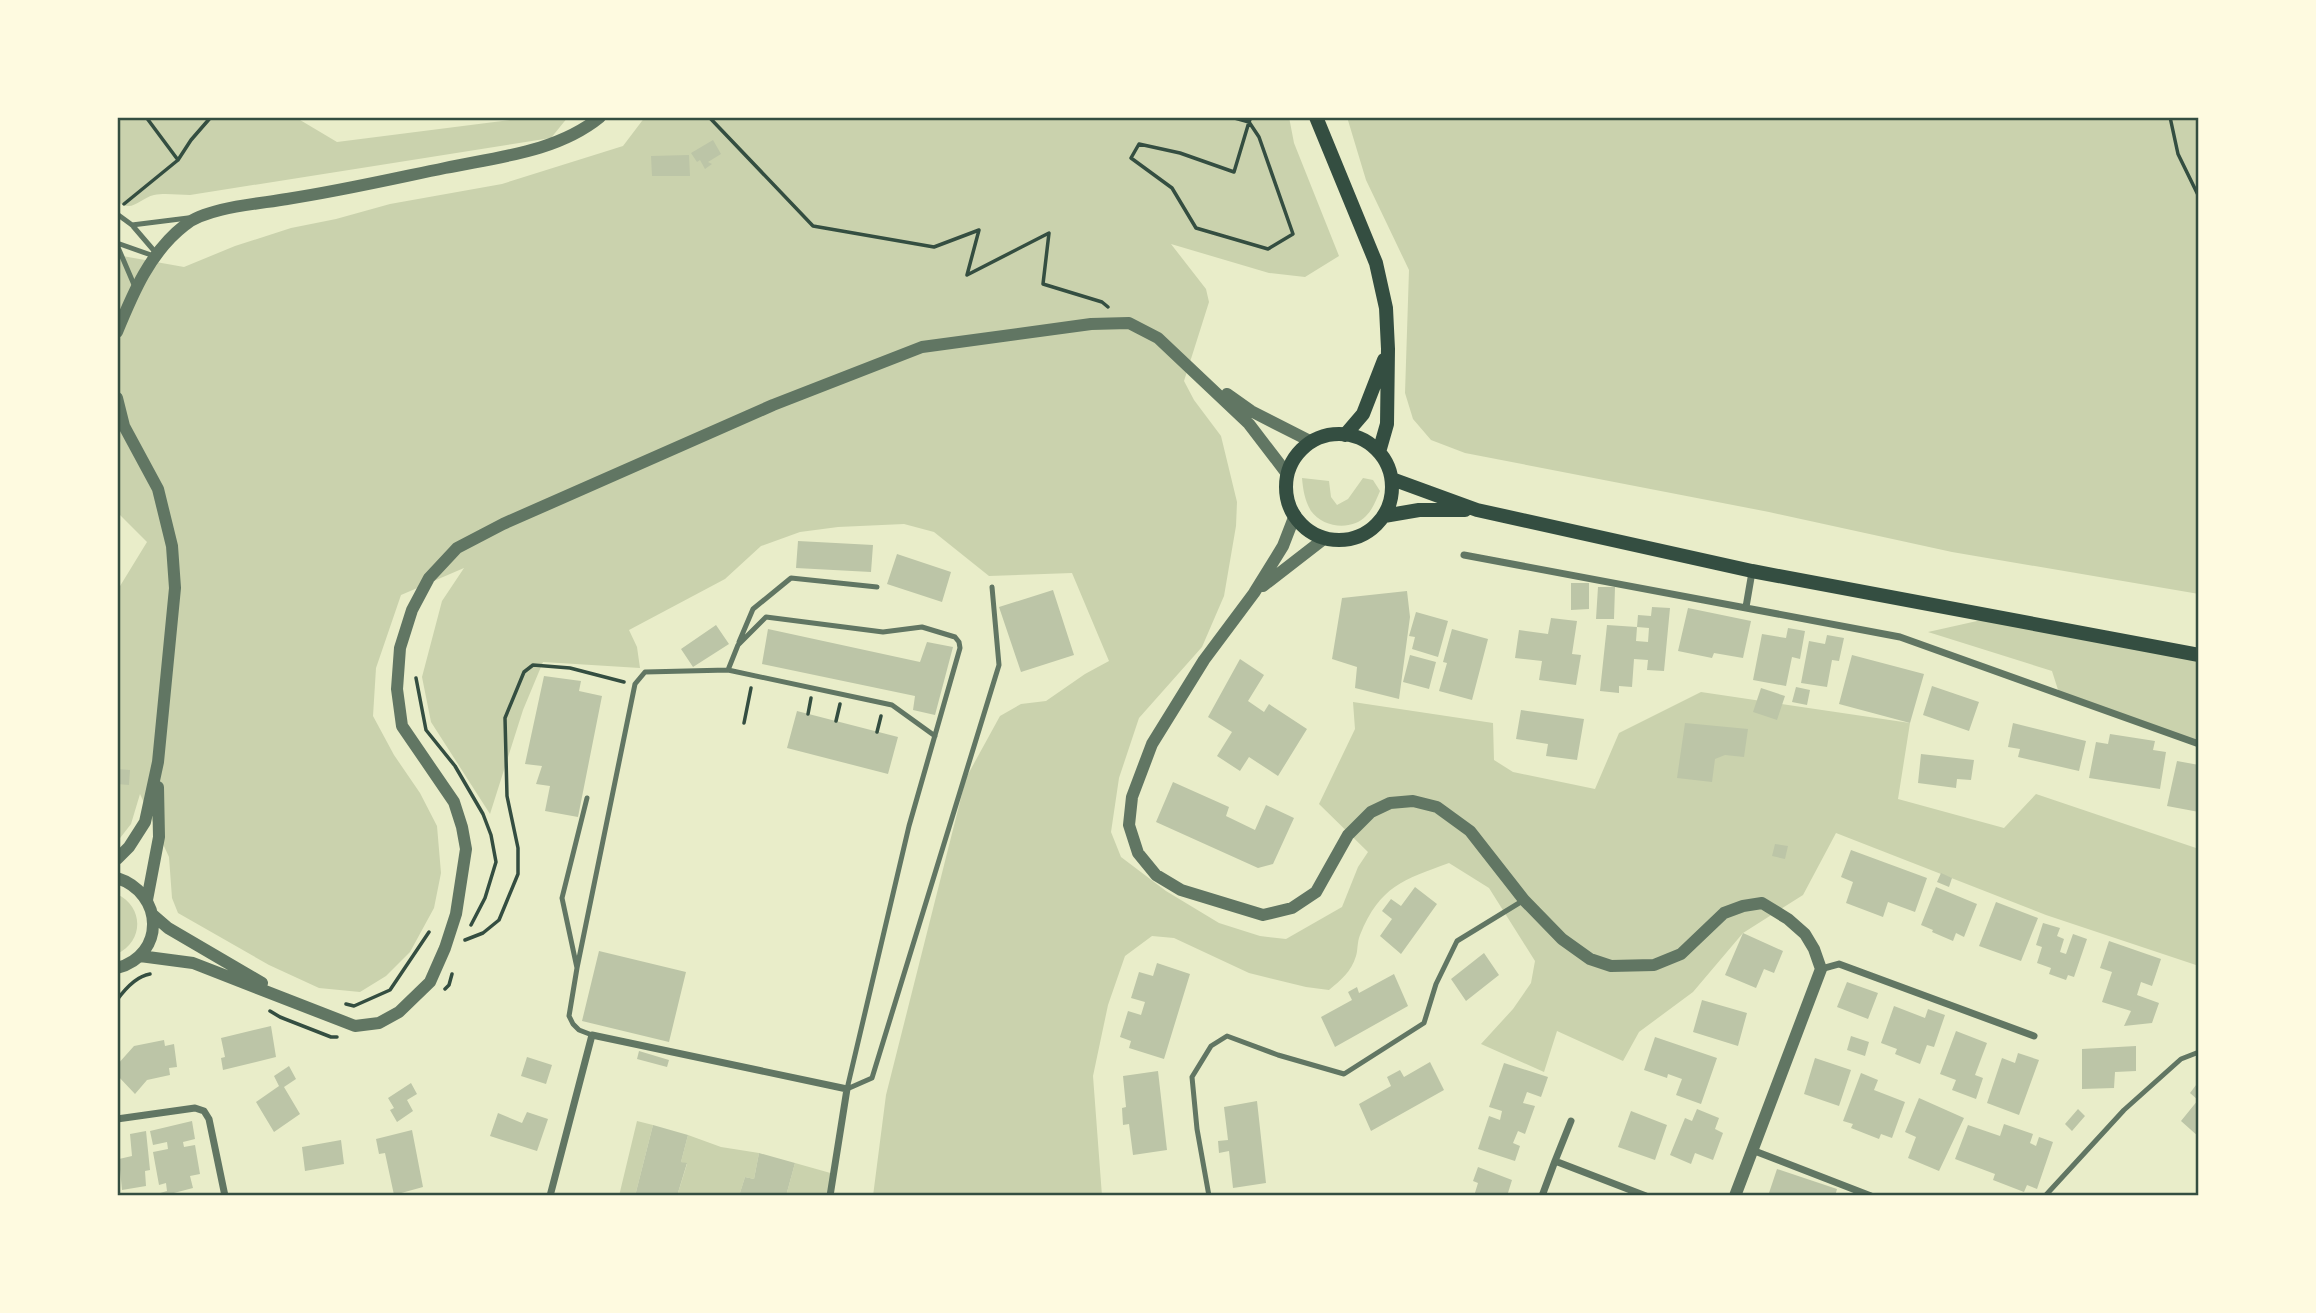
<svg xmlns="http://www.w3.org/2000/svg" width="2316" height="1313" viewBox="0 0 2316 1313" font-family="'Public Sans',sans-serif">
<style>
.green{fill:#cad2ad}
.building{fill:#bcc5a7}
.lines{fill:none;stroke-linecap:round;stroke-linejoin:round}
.path{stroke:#344e41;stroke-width:3.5}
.service{stroke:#617663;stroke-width:5}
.minor{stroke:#617663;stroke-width:7}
.tertiary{stroke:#617663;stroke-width:12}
.secondary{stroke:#344e41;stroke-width:14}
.neatline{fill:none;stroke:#344e41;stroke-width:2.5}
</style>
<rect width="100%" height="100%" fill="#e9edc9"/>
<path class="green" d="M117,117H295L337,142L534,117H568L551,138L190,195C179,195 165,193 154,195C140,198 132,214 117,201Z
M645,117H1289L1294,143L1339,256L1305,277L1269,273L1171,244L1206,289L1209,302L1184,381L1194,400L1221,436L1237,502L1236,526L1224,596L1202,647L1139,718L1119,778L1111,832L1121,857L1166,891L1219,923L1260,936L1286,939L1342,907L1358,867L1368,852L1319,804L1355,729L1353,702L1493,723L1494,760L1513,772L1595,789L1619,733L1701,692L1910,723L1898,799L2004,828L2036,794L2199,849V966L2046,915L1836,833L1803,895L1743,933L1693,992L1639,1032L1623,1061L1557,1031L1544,1072L1481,1044L1513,1009L1531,983L1535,961L1489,888L1449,863C1403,880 1380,886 1360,935C1357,942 1358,950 1356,956C1351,972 1341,980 1329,990L1306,987L1249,973L1174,938L1152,936L1125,956L1108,1005L1093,1076L1102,1196H873L886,1095L966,778L1000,716L1021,704L1046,701L1085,674L1109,661L1072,573L989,576L934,532L904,524L838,527L800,532L761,546L725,579L629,630L637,647L640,668L543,662L523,710L490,814L431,722L422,677L442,601L464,568L401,595L376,668L373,716L394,755L420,793L437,826L441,873L434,908L410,952L386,976L360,992L319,988L269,965L178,913L172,898L169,857L140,794L131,824L117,842V591L147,542L117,512V255L184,267L235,246L291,228L336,219L390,204L502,184L623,146Z
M1347,117H2199V594L1952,552L1769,512L1465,453L1431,440L1413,419L1405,393L1409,270L1366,180Z
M1302,478L1329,481L1331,497L1337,505L1348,499L1363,478L1373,480L1380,491C1376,500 1373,509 1366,516C1352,531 1323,528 1311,511C1305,501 1303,490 1302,478Z
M1995,617L2199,655V744L2059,693L2052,671L1928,632Z
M117,894C144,907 144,941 117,954Z
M637,1121L653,1125L635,1196H619Z
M688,1135L721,1147L759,1153L754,1179L745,1177L739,1196H677L687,1164L681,1162Z
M795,1163L834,1174L830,1196H786Z"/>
<path class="building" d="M713,140L721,154L708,162L712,164L705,169L700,160L697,162L691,153Z
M689,155L690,176H652L651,156Z
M798,541L873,545L871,572L796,568Z
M897,554L951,572L942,602L887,584Z
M1571,583H1589V609L1571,610Z
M1598,587H1615L1614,619H1596Z
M1053,590L1074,655L1021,672L999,607Z
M1407,591L1410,617L1399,699L1355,688L1357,667L1332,659L1342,598Z
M1652,607L1670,608L1664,671L1647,670L1648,660L1634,659L1632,687L1619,686V693L1600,691L1607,625L1637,627L1636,641L1648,642L1649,628L1637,627L1638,615L1651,616Z
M1688,608L1751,621L1743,658L1714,653L1712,658L1678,651Z
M1416,612L1448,621L1438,657L1412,649L1415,637L1409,636Z
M1551,618L1577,621L1572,654L1581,655L1576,685L1539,680L1542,661L1515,658L1519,630L1548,634Z
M716,625L729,644L693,667L681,649Z
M1788,628L1805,631L1800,659L1792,657L1786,686L1753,680L1762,634L1786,638Z
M768,629L920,662L927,642L953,647L935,715L913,710L915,696L762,664Z
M1452,629L1488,639L1472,700L1439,691L1447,663L1443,662Z
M1827,635L1844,638L1839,661L1832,660L1827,687L1801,683L1809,641L1825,644Z
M1410,655L1436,662L1429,689L1403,682Z
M1852,655L1924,674L1910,723L1839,704Z
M1240,659L1264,675L1248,701L1264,712L1269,704L1307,729L1278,776L1249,757L1240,771L1217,756L1232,732L1208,717Z
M544,676L581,681L579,691L602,696L578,817L545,811L550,786L536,784L542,766L525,764Z
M1932,686L1979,702L1969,731L1923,715Z
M1796,687L1810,690L1807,705L1792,702Z
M1761,688L1785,696L1777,720L1753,712Z
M1521,710L1584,719L1577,760L1546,756L1548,744L1516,739Z
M797,711L898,737L888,774L787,748Z
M1685,723L1748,729L1744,757L1725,755L1715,759L1712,782L1677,778Z
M2013,723L2086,741L2079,771L2018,757L2020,749L2008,747Z
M2110,734L2155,741L2153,750L2166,752L2160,789L2089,778L2096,742L2108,744Z
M1921,754L1974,760L1971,780L1957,779L1956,788L1918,783Z
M2177,761L2199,765V812L2167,806Z
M117,769L130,770L129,785L117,784Z
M1173,782L1229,807L1226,816L1255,830L1266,805L1294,818L1273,864L1258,868L1156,822Z
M1775,844L1788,846L1785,859L1772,856Z
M1851,850L1927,878L1915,912L1888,902L1883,917L1846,903L1853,882L1841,877Z
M1941,873L1952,878L1949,887L1937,882Z
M1415,887L1437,904L1401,954L1380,936L1392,919L1382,911L1391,899L1401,906Z
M1936,887L1977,904L1964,937L1956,933L1953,941L1932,932L1933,930L1921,925Z
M1996,902L2038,918L2021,961L1979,946Z
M2043,923L2060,928L2057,936L2064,939L2060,952L2066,954L2073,934L2087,939L2074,977L2068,975L2066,980L2049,974L2051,968L2037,963L2042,947L2036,945Z
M1743,933L1783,951L1774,973L1764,969L1756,988L1725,975Z
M2109,941L2161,959L2152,986L2141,982L2137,995L2159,1003L2152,1023L2124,1026L2131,1011L2102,1002L2112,972L2100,968Z
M599,951L686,972L669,1042L582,1021Z
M1484,953L1499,975L1466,1001L1451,979Z
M1157,963L1190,974L1164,1059L1129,1048L1131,1041L1120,1037L1128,1011L1141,1015L1145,1002L1131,998L1139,972L1153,976Z
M1394,974L1408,1006L1335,1047L1321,1017L1352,1000L1348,992L1357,987L1359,993Z
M1847,982L1878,993L1868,1019L1837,1007Z
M1702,1000L1747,1013L1738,1046L1693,1032Z
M1894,1006L1925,1018L1928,1009L1945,1015L1934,1047L1927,1045L1920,1064L1895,1054L1897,1049L1881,1043Z
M271,1026L276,1057L223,1070L221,1058L225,1057L221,1038Z
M1956,1031L1987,1043L1975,1075L1983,1078L1976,1099L1952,1090L1956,1080L1940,1074Z
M1851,1036L1869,1042L1865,1056L1847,1050Z
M1655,1037L1717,1058L1701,1104L1676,1095L1682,1079L1668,1074L1667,1078L1644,1070Z
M164,1040L165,1046L174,1044L177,1067L169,1068L170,1075L147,1080L135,1094L117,1075V1065L134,1046Z
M2136,1046V1071L2115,1072L2114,1088L2082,1089V1049Z
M639,1051L669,1060L667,1067L637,1059Z
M2018,1053L2039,1060L2019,1115L1987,1103L2002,1058L2015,1063Z
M527,1057L552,1065L546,1084L521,1076Z
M1815,1058L1851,1070L1839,1106L1804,1094Z
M1430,1062L1444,1090L1371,1131L1359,1104L1391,1086L1387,1077L1400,1070L1404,1077Z
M1504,1063L1548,1077L1541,1097L1527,1092L1523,1103L1535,1106L1525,1134L1518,1131L1513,1143L1520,1146L1515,1161L1478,1149L1489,1116L1500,1120L1502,1111L1489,1107Z
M289,1066L296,1079L284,1087L300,1114L274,1132L256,1102L279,1086L274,1076Z
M1158,1071L1167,1150L1133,1155L1129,1124L1123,1125L1122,1108L1126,1107L1123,1076Z
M1861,1073L1878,1080L1874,1090L1905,1102L1892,1138L1881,1134L1879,1139L1851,1128L1853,1124L1843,1121Z
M2199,1081V1137L2181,1121L2198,1100L2190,1093Z
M411,1083L417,1094L407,1100L413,1111L397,1122L390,1110L394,1108L388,1098Z
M1919,1098L1964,1118L1939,1171L1908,1158L1916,1137L1905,1132Z
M1257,1101L1266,1183L1233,1188L1229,1151L1219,1153L1218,1141L1228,1140L1224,1107Z
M1697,1109L1719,1118L1715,1129L1723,1133L1713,1160L1695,1153L1691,1164L1670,1155L1685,1118L1692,1121Z
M2078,1109L2085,1116L2072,1131L2065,1124Z
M1631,1111L1667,1125L1655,1160L1618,1147Z
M527,1112L548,1119L537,1151L490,1136L498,1113L522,1123Z
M192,1121L195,1139L183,1142L184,1147L195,1145L200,1174L190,1176L193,1188L170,1194V1196H150L167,1191L166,1183L159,1185L153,1152L168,1149L167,1142L153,1145L150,1131Z
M2004,1124L2033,1134L2030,1143L2036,1146L2039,1137L2053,1142L2037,1189L2027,1185L2024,1192L1993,1180L1995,1174L1955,1159L1968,1125L2000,1136Z
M653,1125L688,1135L681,1162L687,1163L677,1196H635Z
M412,1130L423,1187L394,1195L385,1153L379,1154L376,1139Z
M146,1131L150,1170L145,1171L146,1186L122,1190L119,1159L132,1156L130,1134Z
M341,1140L344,1164L305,1171L302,1147Z
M759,1153L795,1163L786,1196H739L745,1177L754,1179Z
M1478,1167L1512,1180L1507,1196H1474L1478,1183L1473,1181Z
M1777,1169L1837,1189L1835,1196H1768Z"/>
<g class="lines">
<path class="path" d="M146,117L178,160
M709,117L813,226L934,247L979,230L967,275L1049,233L1043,284L1102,302L1108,307
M1231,117L1249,122L1259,137L1293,234L1268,249L1196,228L1172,188L1131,158L1139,144L1180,153L1234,172L1249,122L1251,117
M2170,117L2178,154L2199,197
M124,204L178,160L191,140L211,117
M416,678L426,730L455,766L483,814L491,835L496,862L485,898L471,925
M808,714L811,698
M836,721L840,704
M744,723L751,688
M877,732L881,716
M465,940L483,933L499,920L518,874V848L507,796L505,718L524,672L533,665L570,668L624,682
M445,989L449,985L452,974
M117,1000C125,989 137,976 150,974
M346,1004L354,1006L390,990L429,932
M270,1011L280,1017L331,1037H337"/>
<path class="service" d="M117,214L132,225L156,253
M132,225L188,218
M117,243L154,256
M117,245L135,287
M739,642L753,609L791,578L877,587
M728,670L892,705L935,736
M587,798L562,898L577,968L569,1016L573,1024L579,1030L592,1035
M577,968L635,684L645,672L728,670L738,645L766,617L883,632L922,627L955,637L959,642L960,648L909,826L847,1089
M847,1089L872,1078L999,665L992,587
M1209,1196L1197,1129L1192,1077L1211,1046L1227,1036L1278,1055L1344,1074L1424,1023L1436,984L1457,941L1524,900
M2045,1196L2124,1110L2181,1059L2199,1052"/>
<path class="minor" d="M1464,555L1900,637L2199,744
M1746,607L1752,572
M1821,969L1839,964L2034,1036
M117,1119L195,1108L204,1111L209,1119L225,1196
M1752,1150L1871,1196
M1555,1161L1571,1121
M550,1196L592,1035L847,1089L830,1196
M1542,1196L1555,1161L1646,1196"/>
<path class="tertiary" d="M117,332C133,293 150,252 185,225C207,207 259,204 287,199C340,191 392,179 445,168C498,157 557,152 600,117
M1227,394L1251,411L1312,442
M117,398L124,426L158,489L172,546L175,588L158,762L145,822L129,847L117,859
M1295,515L1283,546L1254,593L1204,660L1152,744L1132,797L1129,825L1138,853L1156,875L1181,890L1263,915L1292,908L1316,892L1348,835L1371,812L1390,803L1413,801L1437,807L1470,831L1524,900L1562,939L1590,959L1611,966L1654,965L1681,954L1724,913L1743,906L1762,903L1788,919L1805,934L1814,949L1821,969L1735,1196
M1263,586L1325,538
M117,878C164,893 166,955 117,968
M147,900L159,837L158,787
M153,915L168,928L262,983
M140,956L193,963L355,1026L379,1023L399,1012L430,982L445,948L456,914L466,849L462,827L454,802L402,726L397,689L400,648L412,610L429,578L457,548L503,524L773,405L922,347L1091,324L1129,323L1158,338L1249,424L1288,475"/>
<path class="secondary" d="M1316,117L1376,263L1386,308L1388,349L1387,424L1379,452
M1286 487a53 53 0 1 1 106 0a53 53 0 1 1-106 0Z
M1345,435L1363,414L1384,360
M1392,479L1477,510L1752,571L2199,655
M1384,516L1419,510H1465"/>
</g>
<rect width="2316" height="1313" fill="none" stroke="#fefae0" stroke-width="238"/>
<rect x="119" y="119" width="2078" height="1075" class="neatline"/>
</svg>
